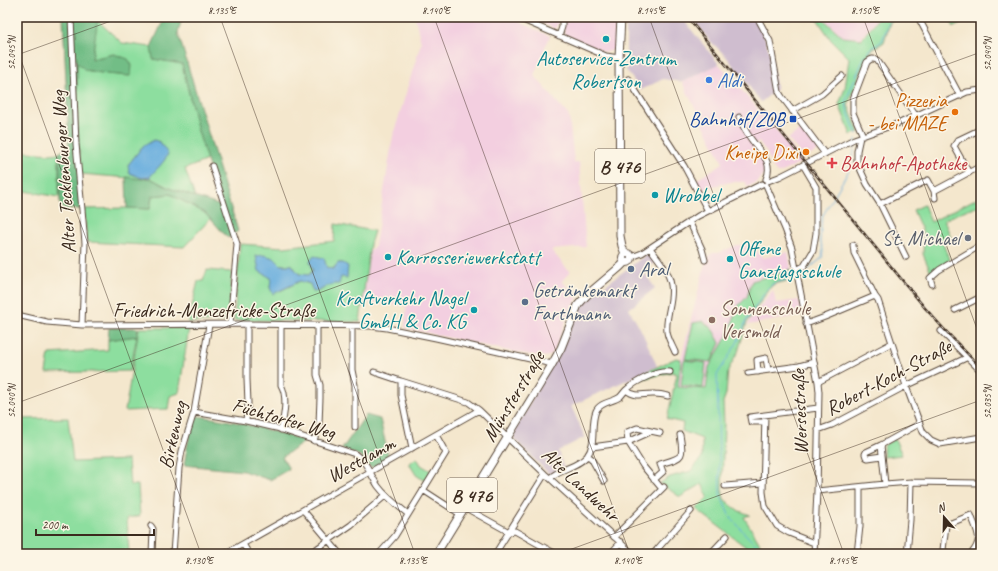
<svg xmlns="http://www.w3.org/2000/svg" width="998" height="571" viewBox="0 0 998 571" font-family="Caveat,sans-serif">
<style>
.built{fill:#f3cfe0}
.industrial{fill:#cfbdcf}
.green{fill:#8dde9f;stroke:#64845e;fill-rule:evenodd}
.forest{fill:#72bd86;stroke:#567452}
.water{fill:#68adde;stroke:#526c7e}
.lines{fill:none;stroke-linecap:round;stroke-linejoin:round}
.stream{stroke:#68adde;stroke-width:1}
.minor-casing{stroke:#574638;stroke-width:7}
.major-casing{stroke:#574638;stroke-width:9}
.minor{stroke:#fff;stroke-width:5}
.major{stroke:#fff;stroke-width:7}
.rail-casing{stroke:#3b2a1e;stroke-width:2.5}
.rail{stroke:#fcf5e5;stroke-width:1;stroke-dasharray:3;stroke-linecap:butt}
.ticks{fill:none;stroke:#3b2a1e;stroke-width:1;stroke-opacity:0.45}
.culture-dot{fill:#0f9aa8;stroke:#fcf5e5;stroke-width:1.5}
.shop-dot{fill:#3f7fe0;stroke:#fcf5e5;stroke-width:1.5}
.food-dot{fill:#e8710a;stroke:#fcf5e5;stroke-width:1.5}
.transit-dot{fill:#1a4fb4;stroke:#fcf5e5;stroke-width:1.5}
.health-dot{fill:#e0444e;stroke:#fcf5e5;stroke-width:1.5}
.worship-dot{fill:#6b7280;stroke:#fcf5e5;stroke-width:1.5}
.service-dot{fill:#5c6f8a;stroke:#fcf5e5;stroke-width:1.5}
.education-dot{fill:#8d6e63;stroke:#fcf5e5;stroke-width:1.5}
.labels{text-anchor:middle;stroke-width:3;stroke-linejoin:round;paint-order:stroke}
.shield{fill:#fcf5e5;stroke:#75675a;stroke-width:1}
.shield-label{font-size:19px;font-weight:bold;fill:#3b2a1e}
.culture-label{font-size:20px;fill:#0d838f;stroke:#fcf5e5;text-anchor:start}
.shop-label{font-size:20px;fill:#366cbe;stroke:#fcf5e5;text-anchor:start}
.food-label{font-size:20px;fill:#c56008;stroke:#fcf5e5;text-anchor:end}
.transit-label{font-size:20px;fill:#164399;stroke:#fcf5e5;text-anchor:end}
.health-label{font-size:20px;fill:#be3a42;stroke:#fcf5e5;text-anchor:start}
.street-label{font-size:20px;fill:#3b2a1e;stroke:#fcf5e5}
.worship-label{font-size:20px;fill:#5b616d;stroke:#fcf5e5;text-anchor:end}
.service-label{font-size:20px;fill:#4e5e75;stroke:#fcf5e5;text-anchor:start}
.education-label{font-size:20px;fill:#785e54;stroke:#fcf5e5;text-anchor:start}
.neatline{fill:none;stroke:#3b2a1e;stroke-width:1.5}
.ticks-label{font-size:10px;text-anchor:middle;fill:#3b2a1e}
</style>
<rect width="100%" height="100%" fill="#fcf5e5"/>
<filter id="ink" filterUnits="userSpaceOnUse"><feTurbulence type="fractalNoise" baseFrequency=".025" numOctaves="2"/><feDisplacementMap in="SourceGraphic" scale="8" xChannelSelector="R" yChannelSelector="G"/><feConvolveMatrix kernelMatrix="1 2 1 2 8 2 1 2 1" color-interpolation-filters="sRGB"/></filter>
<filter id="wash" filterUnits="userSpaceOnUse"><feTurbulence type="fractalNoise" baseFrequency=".012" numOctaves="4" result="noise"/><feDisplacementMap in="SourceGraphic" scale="16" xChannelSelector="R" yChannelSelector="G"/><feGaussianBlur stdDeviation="0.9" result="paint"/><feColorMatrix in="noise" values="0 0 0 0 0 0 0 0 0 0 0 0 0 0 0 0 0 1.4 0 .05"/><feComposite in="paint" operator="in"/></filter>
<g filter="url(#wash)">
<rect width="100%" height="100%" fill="#f4e7cd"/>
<path class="built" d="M415,17H508L550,36L544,49L547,51L542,64L539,63L534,75L569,116L574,162H579L586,247L551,250L570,272L562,281L578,298L570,310L554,351L550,356L542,357L504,350L405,328L406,306L363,302L370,250L375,246L393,136L421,43Z
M529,17H560V18L555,29Z
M564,17H616L614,49L611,51L604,52L564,34Z
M823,17H878L861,38L843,37Z
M719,64L803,161L780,173H777L772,167L766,151L759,142L753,146L765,163L766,170L763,175L758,182L747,187L745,182H731L713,186L700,190L695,181L723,163L682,82Z
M802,128L819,149L818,151L804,158L788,139Z
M737,245H752L763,258L788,252L791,269L787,271L752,281L747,297L738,306L729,333L709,367L706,390L678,387L681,359L706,260L712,253H718Z
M773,290L776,303L799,300L802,315L748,325L749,321Z"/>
<path class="industrial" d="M626,17H681L719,64L682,82L663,79L641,90L626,70Z
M692,17H754L764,35L770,54L777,89L761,102L725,55L709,40Z
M650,252L657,261L643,271L655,288L629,309L643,334L657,366L571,406L585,437L558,451L564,467L549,474L514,439V433L579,311L589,297Z"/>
<path class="green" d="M816,17H821L843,37L862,39L879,17H896L890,22L884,42L872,50L865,63L848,105L859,132L851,135L839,104L845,88L849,58L831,40Z
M948,17H975L954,27Z
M97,20L122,43L151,47L154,59L182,64L198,131L207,160L185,169L195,197L169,188L150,178L142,179L81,174L77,127V61L85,70L107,74L131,76L114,54L92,59ZM142,147L165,160L157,167L128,165Z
M17,151L50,154L59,153V197L18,190L17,196Z
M170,194L205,213L210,219L184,247L87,242L84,209L127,208L150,209L152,196Z
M981,196V206L968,209L944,220L951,238L943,244L950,260L931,273L923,254L924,235L913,210L924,205L931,222Z
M335,224L374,231L370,244L360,322L234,320L240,244L284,247L334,241ZM274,258L281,265H292L299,274L309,275L313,270L310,261L333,269L338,263H343L331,283L318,292L310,284L300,281L278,292L270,288L271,278L266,274Z
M791,269L794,279L774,284L769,289L747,322L738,352L728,370L726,394L723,402L724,424L722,489L724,499L737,510L750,515L744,517L761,546L770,553L777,551L791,553L755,554L696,509L708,497L702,484L680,497L660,483L670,477L691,471L702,457V439L682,431L683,423L667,419L677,374L672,372L638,380V376L676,358L681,359L678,387L706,389L709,367L729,333L738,306L747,297L752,281L787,271Z
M207,270L232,272L228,321L196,322L188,323L198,281H203Z
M703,321L713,330L720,343L711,362L685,359L693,323Z
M139,328H189L179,393L170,396L168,409L125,411Z
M137,336L130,371L46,373L49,354L108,350V340Z
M684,360L706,363L703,388L681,385Z
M68,418L73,462L128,460L130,485H138L140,516L127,518L129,554H17V419Z
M895,439L902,455L884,457C882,444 884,445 895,439Z
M417,458L421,465L431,471L425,481L416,475L409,463Z"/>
<path class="forest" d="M63,17H98L92,59L114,54L128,59L132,65L131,76L107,74L85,70L77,62V127L80,209H64L60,205L59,153L69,146Z
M165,17H182L178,33L238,231L228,238L205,213L170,194L152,196L150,209L127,208L126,177L142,179L150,178L169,188L221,206L198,131L182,64L153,59L151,47Z
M109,328H138L137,336L108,340Z
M366,415L380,419L389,459L374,467H370L361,456L342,449Z
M197,416C234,420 270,430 306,441L282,457L289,469L270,480L243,471L184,465C187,449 189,430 197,416Z"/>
<path class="water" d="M154,140L160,142L168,154C164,163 156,169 150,177L142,178L129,173L128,165L142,147Z
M264,255L274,258L281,265H292L299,274L309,275L313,270L310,261L314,256L324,258L327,268L333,269L338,263H343L348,266L347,278L341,277L339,284C324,283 324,292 313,292L310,284L300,281L273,294L270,288L271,278L259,271L256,256Z"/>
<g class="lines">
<path class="stream" d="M857,135L847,109L846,100L864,58L871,49L882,41L891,17
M800,276L822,258L823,250L820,240L822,217L848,172L852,162L856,140
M766,554L746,535L729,515L720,494L717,375L737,343L746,321L768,288L774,283L795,277"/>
</g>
</g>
<g filter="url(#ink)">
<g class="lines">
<g class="minor-casing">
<path id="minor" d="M71,17L76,144L85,243L82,325
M516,17L606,56L619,58
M757,17L770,41L779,92L782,97L825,154
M918,17L960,96
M559,36L562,27V17
M628,79L684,166L708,211
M792,111L822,94L842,76
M739,117C742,125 746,132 751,139C760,152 774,162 766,179
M863,136L853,113V99L867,62C871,59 872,58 877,60L916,116
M860,137L857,151V162L867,184L880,204L906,257
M212,166L237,244L230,324
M969,173L954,146L958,140L979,130
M768,181L779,177L854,139L902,122L967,92L981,90
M766,185L785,229L792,248L818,382L819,392L817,491L814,554
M935,198L934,191L981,166
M880,204L928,180L934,191
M689,221L702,249L705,260
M853,245L854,253L875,296
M650,248C658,259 669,271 671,285C674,301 665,316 667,332C668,339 672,345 675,352
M632,257L642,253L698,216L762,184
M796,270L804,266L813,251L816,233V187L803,165
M932,284L930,278L939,270L981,245
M955,310L981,297
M17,315L47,322L82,325L247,324L371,326L387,328L436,338L552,364
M806,324L825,317L875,296L878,300L906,386L923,432L931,440L940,444L981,437
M352,326V370L355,385V427
M941,331L981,371
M374,372L401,381
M758,372L757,360L766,358L768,370
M748,373L799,366L814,362
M818,382L892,343
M626,390C636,381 657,370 670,372
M194,412L246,421L276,428L355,454C368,463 370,474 378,486C386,497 398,506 408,514
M765,415L763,492L765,506L777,526L789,533L814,543
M246,421L248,403L247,379V324
M764,422H751L750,417L818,408
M281,430C284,416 288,397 281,385V325
M818,430L832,425L906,386L966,358
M649,431L648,433L628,442L627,432L637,428L660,433
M314,441L319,424L320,398V385L317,375V326
M881,445L866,452L865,454L866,457L868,458L882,456
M592,447L628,442L643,466L662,489
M412,448L401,395V381L468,402L479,410
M587,456L591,458L604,481
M550,478C560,468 577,468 587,456C597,443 590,425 596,411C600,402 613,402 620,397C622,395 624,392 626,390C638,399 642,393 655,394C659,394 664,395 668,396
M654,480L663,472L660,464C683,457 684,459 680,435
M885,484L881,445L919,424
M725,486L763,483
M423,490L460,514
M817,491L885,484L911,482L981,483
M464,507L509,532L515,531L556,554
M303,510L340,554
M151,526L153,529L152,554
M614,537L664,487
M243,544L249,554
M173,554L179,468L182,451L194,412L209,325
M225,554L479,410L545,474L633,554
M309,554L351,525L386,495
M379,554L395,536L446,453L436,435
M495,554L545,474
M610,554L621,542
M653,554L691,511
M710,554L727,536
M857,554L860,526V487
M907,554L910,520L911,482
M948,554L943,550L946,525L971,515C977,532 984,539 971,554"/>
</g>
<g class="major-casing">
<path id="major" d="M621,17L619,58L620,236L622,246L625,254
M622.5 258a4.5 4.5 0 1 1 9 0a4.5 4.5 0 1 1-9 0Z
M436,554L550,368L561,348L578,305L587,295L620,267L625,262"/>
</g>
<use href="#minor" class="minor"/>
<use href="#major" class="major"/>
<g class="rail-casing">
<path id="rail" d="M687,17L925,308L943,328L981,368"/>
</g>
<use href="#rail" class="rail"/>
</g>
</g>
<path class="ticks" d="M220,17L415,554M434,17L630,554M649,17L844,554M863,17L981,340M17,49L201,554M17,55L122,17M17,403L981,52M558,554L981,400"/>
<g class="culture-dot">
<circle cx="606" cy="39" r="4"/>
<circle cx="655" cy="195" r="4"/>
<circle cx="388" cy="257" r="4"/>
<circle cx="730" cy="259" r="4"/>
<circle cx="474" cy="310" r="4"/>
</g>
<circle class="shop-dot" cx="709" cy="80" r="4"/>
<g class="food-dot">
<circle cx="955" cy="112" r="4"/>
<circle cx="806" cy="152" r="4"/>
</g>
<rect class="transit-dot" x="789" y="115" width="8" height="8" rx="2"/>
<path class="health-dot" d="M830 157h4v4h4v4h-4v4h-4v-4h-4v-4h4z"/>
<circle class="worship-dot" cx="968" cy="238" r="4"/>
<g class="service-dot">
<circle cx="631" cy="269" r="4"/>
<circle cx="525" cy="302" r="4"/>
</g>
<circle class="education-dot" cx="712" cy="320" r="4"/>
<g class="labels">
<g class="shield">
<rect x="595" y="149" width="50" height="34" rx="3"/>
<rect x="447" y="478" width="50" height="34" rx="3"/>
</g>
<g class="shield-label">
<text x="620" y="173">B 476</text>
<text x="472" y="502">B 476</text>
</g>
<g class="culture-label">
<text x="606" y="65" text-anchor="middle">Autoservice-Zentrum<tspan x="606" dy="23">Robertson</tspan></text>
<text x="663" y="202">Wrobbel</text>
<text x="738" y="255">Offene<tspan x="738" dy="23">Ganztagsschule</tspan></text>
<text x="396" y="264">Karrosseriewerkstatt</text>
<text x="466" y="305" text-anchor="end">Kraftverkehr Nagel<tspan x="466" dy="23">GmbH &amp; Co. KG</tspan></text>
</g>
<g class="shop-label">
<text x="717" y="87">Aldi</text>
</g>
<g class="food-label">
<text x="947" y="107">Pizzeria<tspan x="947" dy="23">- bei MAZE</tspan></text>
<text x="798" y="159">Kneipe Dixi</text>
</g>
<g class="transit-label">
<text x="785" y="126">Bahnhof/ZOB</text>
</g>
<g class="health-label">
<text x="840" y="170">Bahnhof-Apotheke</text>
</g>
<g class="street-label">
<text transform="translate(63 172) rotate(-94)" y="7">Alter Tecklenburger Weg</text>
<text x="214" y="317">Friedrich-Menzefricke-Straße</text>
<text transform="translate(888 377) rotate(-28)" y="7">Robert-Koch-Straße</text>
<text transform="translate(513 396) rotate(-59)" y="7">Münsterstraße</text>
<text transform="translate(799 412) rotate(-92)" y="7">Wersestraße</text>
<text transform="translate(284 418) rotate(16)" y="7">Füchtorfer Weg</text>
<text transform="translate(172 435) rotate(-77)" y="7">Birkenweg</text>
<text transform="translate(361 459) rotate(-29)" y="7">Westdamm</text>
<text transform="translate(581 484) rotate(43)" y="7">Alte Landwehr</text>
</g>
<g class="worship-label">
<text x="960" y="245">St. Michael</text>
</g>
<g class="service-label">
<text x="639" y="276">Aral</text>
<text x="533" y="297">Getränkemarkt<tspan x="533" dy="23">Farthmann</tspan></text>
</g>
<g class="education-label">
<text x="720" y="315">Sonnenschule<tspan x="720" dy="23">Versmold</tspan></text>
</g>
</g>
<rect width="998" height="571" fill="none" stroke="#fcf5e5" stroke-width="44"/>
<g transform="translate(944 517) rotate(340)" stroke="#fcf5e5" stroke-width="3" paint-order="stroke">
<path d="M0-3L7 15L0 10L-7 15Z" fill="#3b2a1e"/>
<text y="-6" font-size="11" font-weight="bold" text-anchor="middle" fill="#3b2a1e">N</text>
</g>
<path d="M36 529v6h118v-6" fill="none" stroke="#3b2a1e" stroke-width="2"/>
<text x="42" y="529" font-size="12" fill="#3b2a1e" stroke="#fcf5e5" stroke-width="3" paint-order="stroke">200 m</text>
<rect x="22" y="22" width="954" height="527" class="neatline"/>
<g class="ticks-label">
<text x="222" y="14">8.135°E</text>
<text x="436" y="14">8.140°E</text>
<text x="651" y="14">8.145°E</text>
<text x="865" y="14">8.150°E</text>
<text transform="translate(11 53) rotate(-90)" y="4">52.045°N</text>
<text transform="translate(987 54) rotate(-90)" y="4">52.040°N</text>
<text transform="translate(11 401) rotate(-90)" y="4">52.040°N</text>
<text transform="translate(987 402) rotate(-90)" y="4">52.035°N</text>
<text x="199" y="564">8.130°E</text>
<text x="413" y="564">8.135°E</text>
<text x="628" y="564">8.140°E</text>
<text x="843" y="564">8.145°E</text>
</g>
</svg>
